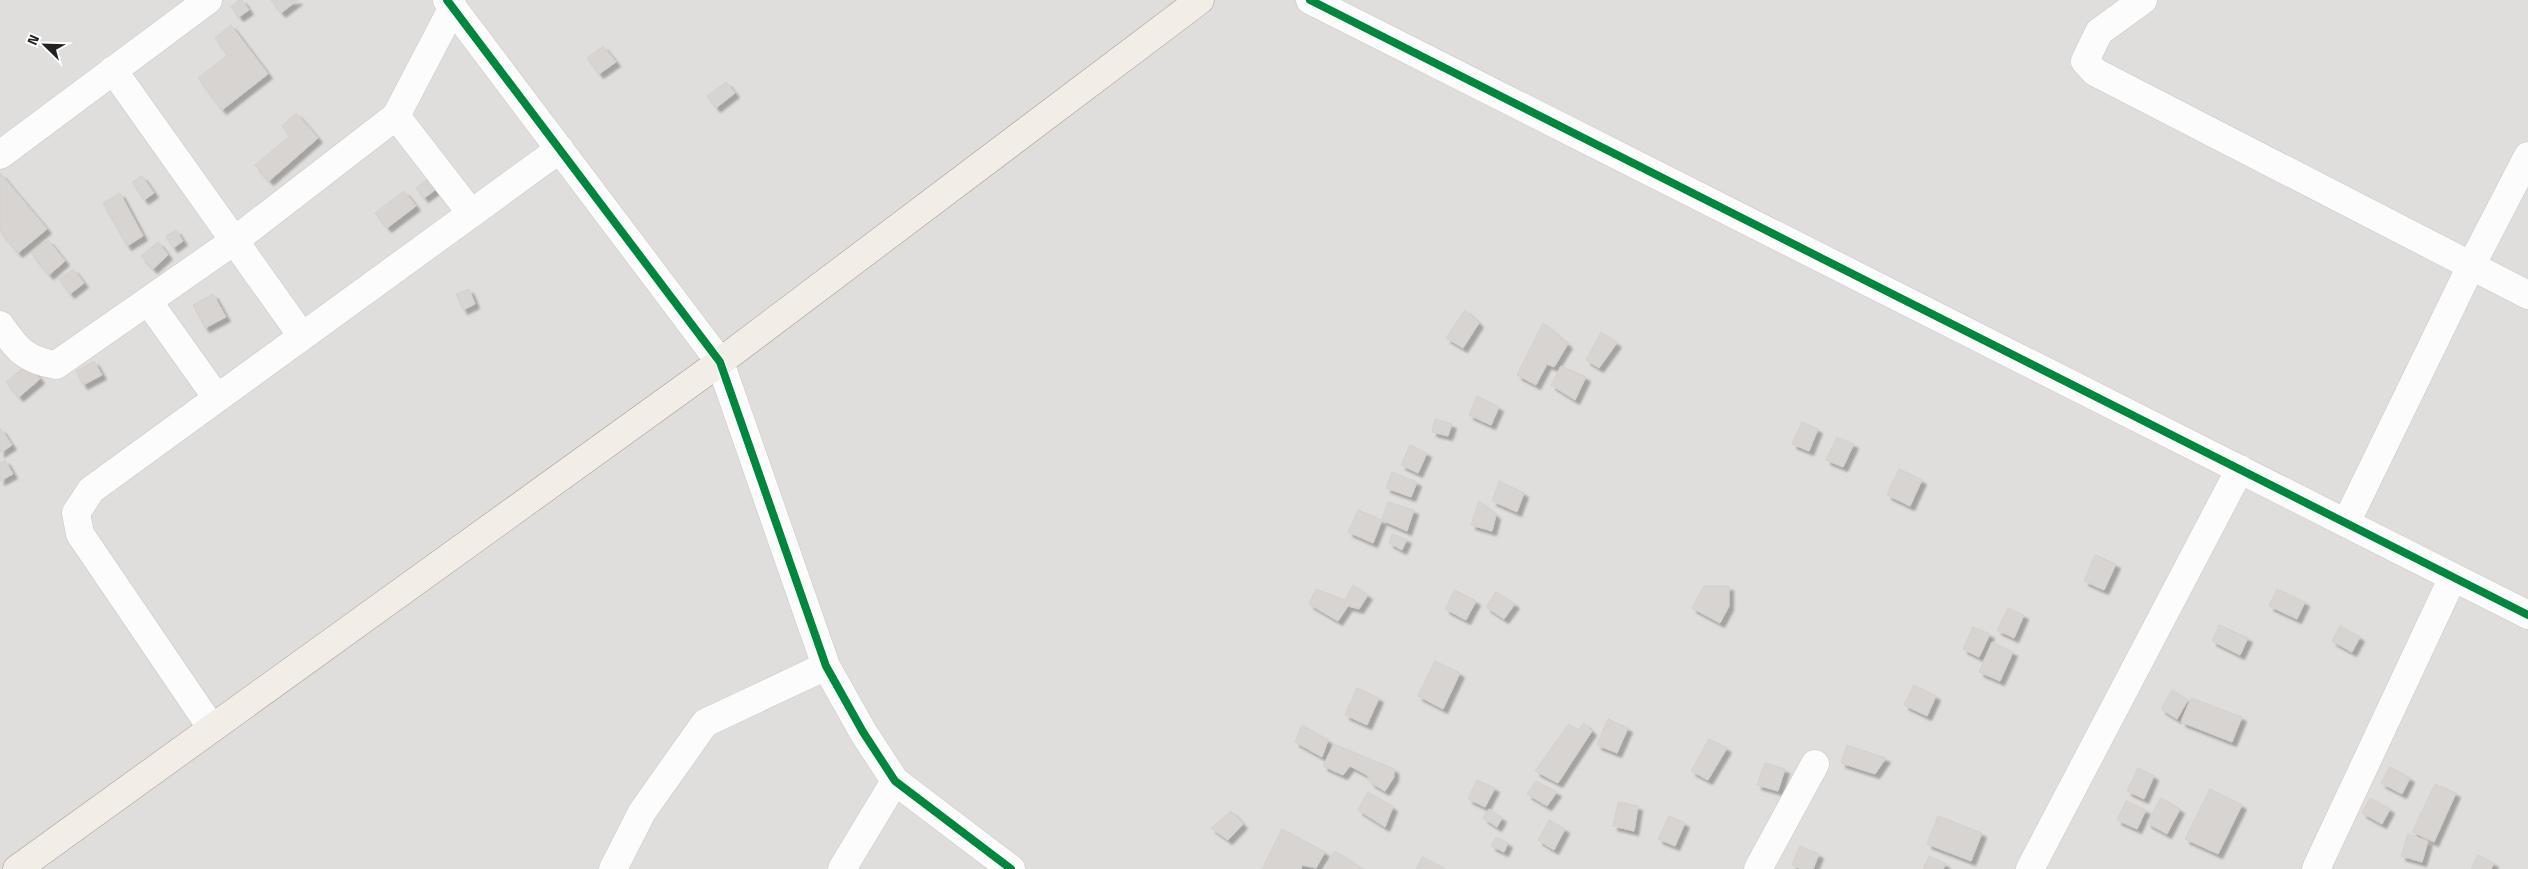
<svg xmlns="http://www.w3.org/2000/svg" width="2528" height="869" viewBox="0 0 2528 869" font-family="'Titillium Web',sans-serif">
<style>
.residential{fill:#dfdedc}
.building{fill:#d7d4d2;stroke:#d3d0cc;filter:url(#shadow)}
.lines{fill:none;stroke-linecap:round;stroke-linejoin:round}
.street-casing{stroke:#c9c8c7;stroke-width:29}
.primary-casing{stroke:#a79c86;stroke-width:29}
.street{stroke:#fdfcfc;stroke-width:28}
.primary{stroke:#f3ede7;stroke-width:28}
.cycleway-casing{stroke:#fff;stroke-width:11}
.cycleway{stroke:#00873e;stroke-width:8}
</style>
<defs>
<filter id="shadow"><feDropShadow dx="4.5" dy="4.5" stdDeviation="1" flood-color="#0004"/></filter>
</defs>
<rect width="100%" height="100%" fill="#f0eeeb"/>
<path class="residential" d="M0,0H2528V869H0Z"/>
<path class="building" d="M239,0H242L249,10L239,17L231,7Z
M271,0H298L281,13Z
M231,25L268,74L222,110L198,78L228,55L215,38Z
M603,46L616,62L599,74L587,58Z
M726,82L735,93L716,108L707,96Z
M296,113L318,138L269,181L255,165L290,136L282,126Z
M0,173L47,229L18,253L0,231Z
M142,176L154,193L144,200L132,182Z
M430,177L438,188L424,198L416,188Z
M404,191L416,206L387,228L375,213Z
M120,193L143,236L127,246L103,203Z
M176,230L183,241L173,248L166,236Z
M48,240L65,261L49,275L31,253Z
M158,242L168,255L153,269L141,256Z
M73,269L84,283L70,294L59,279Z
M469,289L475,304L463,310L456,294Z
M213,294L226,317L205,328L193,305Z
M1465,310L1479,323L1463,348L1446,338Z
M1543,323L1568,344L1554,367L1547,364L1536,385L1517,375Z
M1601,332L1617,343L1599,368L1586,360Z
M94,361L102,375L83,385L76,371Z
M28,364L40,379L19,397L6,382Z
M1561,366L1586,377L1575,400L1551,385Z
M1477,396L1499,407L1491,425L1469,415Z
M1435,419L1452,424L1448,436L1432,432Z
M1802,422L1818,429L1809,451L1792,444Z
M0,428L12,445L0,453Z
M1837,437L1854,444L1843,467L1826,460Z
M1410,445L1427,453L1418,473L1401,465Z
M5,460L13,474L0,481V463Z
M1899,469L1922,480L1910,506L1887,495Z
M1392,472L1417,482L1411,497L1386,488Z
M1499,481L1524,493L1517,512L1492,501Z
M1479,501L1496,515L1492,531L1471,525Z
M1388,502L1414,510L1407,531L1382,520Z
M1358,510L1382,520L1373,543L1348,532Z
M1392,534L1407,539L1402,550L1389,543Z
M2095,555L2116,564L2104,590L2084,581Z
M1353,585L1368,595L1359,609L1348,606L1338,621L1309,604L1316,589L1345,600Z
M1704,586H1729V606L1720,623L1692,608Z
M2277,589L2305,602L2297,619L2269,606Z
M1455,590L1476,601L1466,620L1445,609Z
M1496,592L1515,604L1504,619L1486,607Z
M2008,608L2024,615L2014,638L1997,630Z
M2219,625L2248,638L2240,655L2212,641Z
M2340,626L2360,637L2352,652L2332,641Z
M1973,627L1990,634L1979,657L1963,649Z
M1992,642L2013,652L2000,681L1979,672Z
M1435,661L1460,673L1443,709L1418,696Z
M1914,685L1936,696L1927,716L1904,705Z
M1357,688L1379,698L1367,725L1345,715Z
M2172,690L2188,700L2177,719L2161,709Z
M2191,698L2242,717L2232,742L2181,722Z
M1608,719L1628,728L1617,753L1597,745Z
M1584,723L1592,731L1558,783L1535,771L1569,724L1578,730Z
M1302,725L1328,740L1322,757L1295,742Z
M1709,739L1727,748L1708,780L1691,771Z
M1334,744L1394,769V777L1385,791L1371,783L1367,775L1350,766L1343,775L1323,766Z
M1847,745L1886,758L1875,774L1841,763Z
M1765,763L1785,769L1778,791L1757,785Z
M2390,767L2410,778L2402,794L2381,783Z
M2138,768L2154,776L2144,799L2127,791Z
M1477,780L1495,788L1485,807L1468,799Z
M1536,781L1557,792L1547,806L1527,794Z
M2435,784L2456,793L2434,842L2412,832Z
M2210,789L2242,805L2218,854L2185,839Z
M1368,792L1393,807L1385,827L1358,810Z
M2161,798L2180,809L2167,834L2147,823Z
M2370,798L2390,809L2382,824L2362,813Z
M2126,801L2146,810L2137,829L2117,820Z
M1618,802L1638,806L1634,831L1613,826Z
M1489,809L1502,818L1497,827L1483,818Z
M1231,811L1243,824L1228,840L1211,828Z
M1669,816L1685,823L1675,846L1658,839Z
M1938,816L1982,833L1971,861L1927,844Z
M1549,820L1565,829L1554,850L1538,840Z
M1282,829L1325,852L1316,868L1302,865L1301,869H1262Z
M2408,834L2428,841L2422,862L2401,856Z
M1496,837L1508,843L1504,852L1491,846Z
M1800,846L1819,854L1813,869H1801L1792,865Z
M1335,851L1363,869H1323Z
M2478,855L2494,863L2491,869H2471Z
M1929,856L1946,864L1943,869H1923Z
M1422,857L1444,868V869H1416Z"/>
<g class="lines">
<g class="street-casing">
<path id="street" d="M447,0L720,362L826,666L863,732L895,781L1011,869
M1310,0L2528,615
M2143,0L2099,32L2085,61L2095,72L2528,295
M113,70L302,336
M396,116L471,213
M0,155L208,0
M148,301L217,398
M0,325C17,349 25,360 56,365L234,241L396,116L453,7
M2346,523L2471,266L2528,156
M211,727L80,534L76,513L91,490L560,149
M613,869L642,812L705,723L826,666
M842,869L895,781
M1758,869L1815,764
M2030,869L2240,469
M2316,869L2453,577"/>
</g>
<g class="primary-casing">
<path id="primary" d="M17,869L720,362L1200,0"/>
</g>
<use href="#street" class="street"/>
<use href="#primary" class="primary"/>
<g class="cycleway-casing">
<path id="cycleway" d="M447,0L720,362L826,666L863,732L895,781L1011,869
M1310,0L2528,615"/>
</g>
<use href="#cycleway" class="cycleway"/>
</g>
<g transform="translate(45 45) rotate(293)" stroke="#ffffff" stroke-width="4" paint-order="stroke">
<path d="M0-4L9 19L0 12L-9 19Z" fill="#222222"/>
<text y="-8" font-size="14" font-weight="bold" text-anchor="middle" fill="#222222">N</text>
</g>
</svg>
